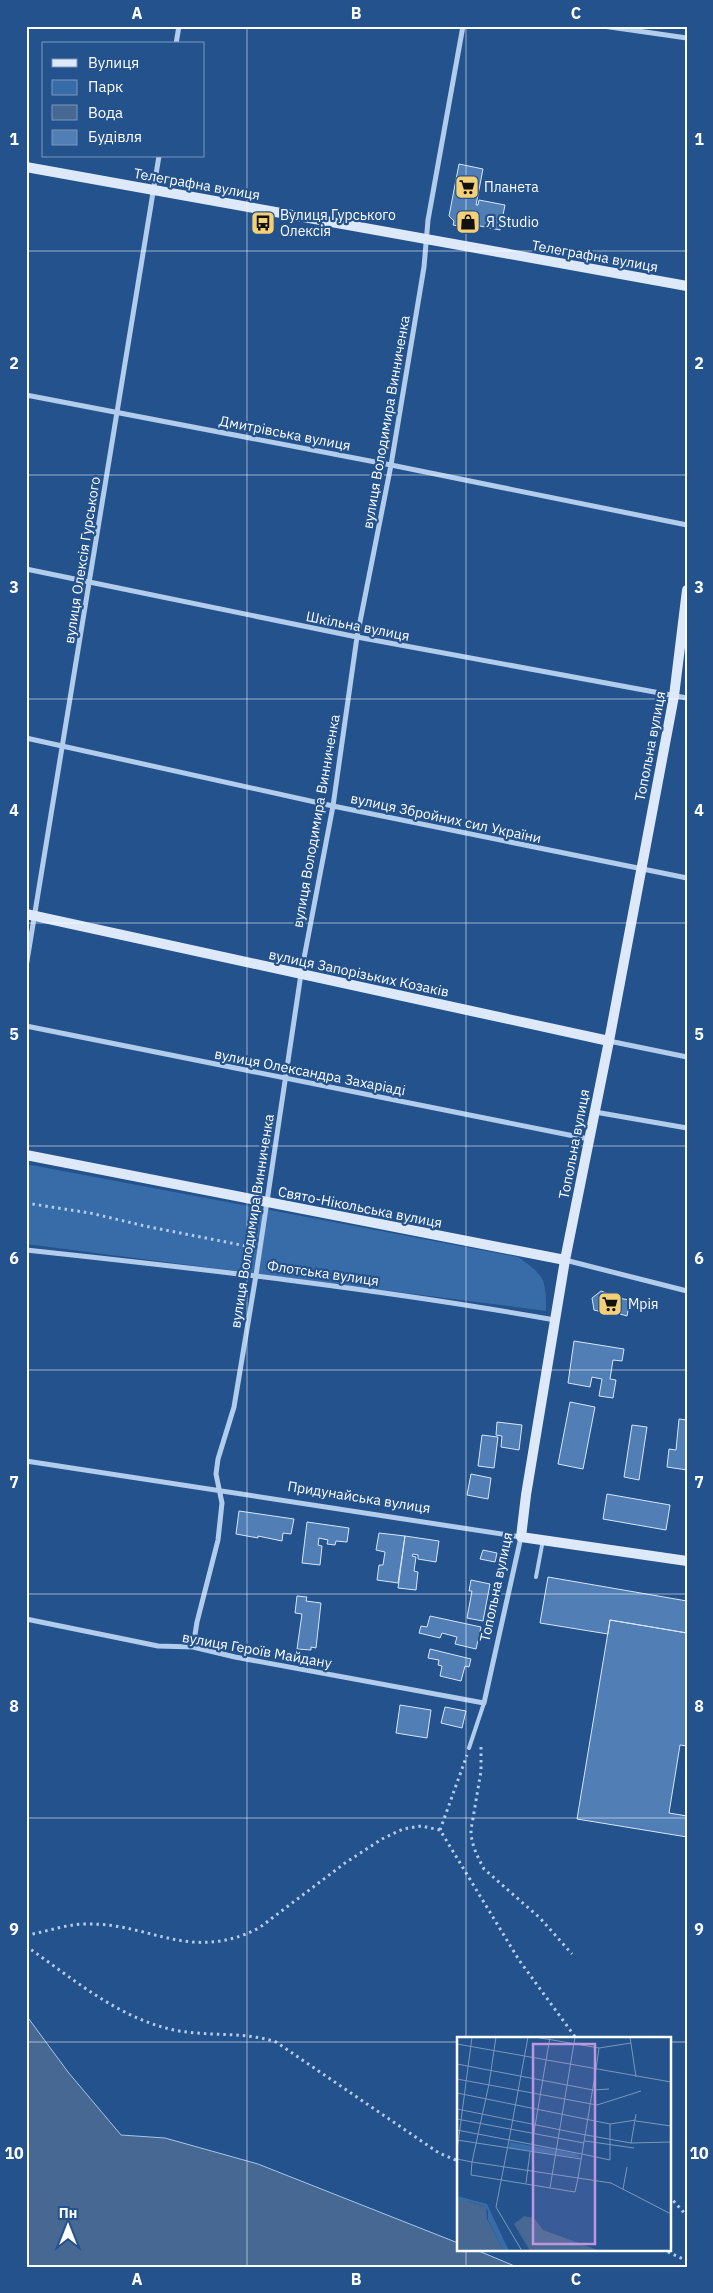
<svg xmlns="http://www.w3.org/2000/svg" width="713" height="2293" viewBox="0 0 713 2293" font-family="'IBM Plex Sans',sans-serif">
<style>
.green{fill:#386ca9}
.water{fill:#476892;stroke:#a6c7ec}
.building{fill:#507eb5;stroke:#d7e6f8}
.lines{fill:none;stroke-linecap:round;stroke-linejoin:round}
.path{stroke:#b2cceb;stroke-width:3;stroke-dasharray:2.5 4;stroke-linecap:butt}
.service{stroke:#b2cceb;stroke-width:4}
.minor{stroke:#b2cceb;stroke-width:5}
.secondary{stroke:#dde9f9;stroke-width:10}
.grid{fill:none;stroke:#fff;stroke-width:1;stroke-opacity:0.55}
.labels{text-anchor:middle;stroke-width:4.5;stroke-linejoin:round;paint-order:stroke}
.street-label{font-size:14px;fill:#fff;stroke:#23528c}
.poi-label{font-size:14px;fill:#fff;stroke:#23528c;text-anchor:start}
.inset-road{fill:none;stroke:#7b97ba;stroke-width:1}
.view{fill:#bd96df;fill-opacity:0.15;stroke:#bd96df;stroke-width:2.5}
.inset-edge{fill:none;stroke:#fff;stroke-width:2.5}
.neatline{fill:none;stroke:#fff;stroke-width:2}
.grid-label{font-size:16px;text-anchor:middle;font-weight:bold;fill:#fff}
</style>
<rect width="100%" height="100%" fill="#23528c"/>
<path class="green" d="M26,1164L518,1257C545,1276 546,1279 546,1311L26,1244Z"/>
<path class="water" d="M26,2015L68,2072L121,2135L165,2138L258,2164L458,2243V2249H474L517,2267H26Z"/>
<path class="building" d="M459,164L483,169L476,205H478L479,200L505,205L500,230L470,224V228L453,225L454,221L449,216Z
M601,1291L609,1294L611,1297L630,1300L627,1316L620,1314L621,1311L609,1309L602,1312L594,1310L592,1298Z
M574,1341L624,1349L622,1361L613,1360L610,1379L616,1380L613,1398L599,1396L602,1379L592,1377L590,1387L568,1383Z
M570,1402L595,1407L583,1469L558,1464Z
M679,1419L687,1420V1470L667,1467L669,1449L676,1450Z
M497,1422L522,1425L519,1450L501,1447L502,1436L496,1435Z
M632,1425L647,1427L639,1480L624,1477Z
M482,1435L498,1437L494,1468L478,1466Z
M471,1474L491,1478L488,1499L467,1495Z
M607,1494L670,1505L666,1530L603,1519Z
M239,1511L294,1519L291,1534L283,1533L282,1541L258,1536V1538L236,1534Z
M307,1522L349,1528L347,1542L336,1541L335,1545L327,1544L328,1540L319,1538L318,1545L322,1546L320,1565L302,1563Z
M379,1533L405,1536L398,1583L377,1580L379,1565H383L385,1552L376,1550Z
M405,1536L439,1541L436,1562L418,1559V1555L413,1554L412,1556L416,1557L414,1571L418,1572L416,1590L398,1588Z
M483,1550L497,1553L495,1562L480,1559Z
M548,1577L687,1601V1633L610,1620L608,1634L540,1623Z
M471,1580L490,1584L483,1621L467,1618L472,1591H469Z
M297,1596L307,1597L306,1601L321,1603L316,1648L311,1647V1650L297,1649L302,1614L295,1613Z
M430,1616L481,1627L476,1649L455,1644L457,1637L442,1633L440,1638L419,1633L421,1626L427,1627Z
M610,1620L687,1633V1746L680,1745L669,1813L687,1816V1837L577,1819Z
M430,1649L471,1659L469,1667L465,1666L461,1681L440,1676L442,1666L438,1665L439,1660L428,1658Z
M400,1705L431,1710L427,1738L396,1733Z
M445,1707L466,1711L462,1728L441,1723Z"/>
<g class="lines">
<path class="path" d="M26,1203L90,1213L145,1226L251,1247
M481,1747V1771L471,1830C471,1844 477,1856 484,1869L540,1918L572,1954
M440,1830L467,1755
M26,1935C47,1932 65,1924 87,1924C151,1923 190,1963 259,1928L345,1863L382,1839L403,1829L421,1826L440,1830L519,1960L576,2038
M26,1946C72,1978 118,2018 174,2030C208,2037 243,2031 276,2042L439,2153L458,2161
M669,2196L687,2216
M662,2249L687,2261"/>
<path class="service" d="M536,1577L543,1540
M469,1748L484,1703"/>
<path class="minor" d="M603,26L687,38
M176,44L179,26
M26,395L391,465L687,525
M26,569L357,637L687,698
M26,738L333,806L687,878
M26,967L159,156
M26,1026L589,1139
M609,1041L687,1057
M595,1112L687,1128
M26,1250C203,1269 380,1289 555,1320
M565,1260L687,1291
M26,1461L521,1537L484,1703L235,1657L193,1647L158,1646L26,1619
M193,1647L197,1622L218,1540L222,1503L216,1474L218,1459L234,1407L256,1275L301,974L333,806L357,637L391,465L424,267L428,220L463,26"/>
<path class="secondary" d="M26,167L687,286
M687,590L674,696L609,1041L565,1260L526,1495L521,1537L687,1561
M26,914L609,1041
M26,1155L565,1260"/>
</g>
<path class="grid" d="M247,26V2267M466,26V2038M26,251H687M26,475H687M26,699H687M26,923H687M26,1146H687M26,1370H687M26,1594H687M26,1818H687M26,2042H458M669,2042H687M466,2249V2267"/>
<defs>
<g id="supermarket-square" transform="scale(1.25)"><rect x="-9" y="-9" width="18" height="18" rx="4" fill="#f6d075" stroke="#23528c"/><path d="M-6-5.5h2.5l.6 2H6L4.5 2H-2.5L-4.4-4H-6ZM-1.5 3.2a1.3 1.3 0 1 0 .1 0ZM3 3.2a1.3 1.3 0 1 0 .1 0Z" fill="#111"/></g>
<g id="shop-square" transform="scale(1.25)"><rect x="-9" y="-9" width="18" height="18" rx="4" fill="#f6d075" stroke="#23528c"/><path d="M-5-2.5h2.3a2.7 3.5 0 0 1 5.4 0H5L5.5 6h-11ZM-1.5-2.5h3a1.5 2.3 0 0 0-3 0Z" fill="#111"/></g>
<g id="bus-square" transform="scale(1.25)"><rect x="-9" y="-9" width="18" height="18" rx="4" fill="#f6d075" stroke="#23528c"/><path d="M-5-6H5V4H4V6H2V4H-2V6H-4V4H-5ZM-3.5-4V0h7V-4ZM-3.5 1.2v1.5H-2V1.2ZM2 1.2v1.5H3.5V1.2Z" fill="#111"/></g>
</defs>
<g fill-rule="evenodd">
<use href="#supermarket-square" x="467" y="187"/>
<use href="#shop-square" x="468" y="222"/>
<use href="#bus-square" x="263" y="223"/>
<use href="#supermarket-square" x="610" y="1304"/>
</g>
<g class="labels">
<g class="street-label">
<text transform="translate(197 184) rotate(10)" y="5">Телеграфна вулиця</text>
<text transform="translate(595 256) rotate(10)" y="5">Телеграфна вулиця</text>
<text transform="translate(386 422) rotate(-80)" y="5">вулиця Володимира Винниченка</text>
<text transform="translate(285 433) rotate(11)" y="5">Дмитрівська вулиця</text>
<text transform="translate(82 560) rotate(-81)" y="5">вулиця Олексія Гурського</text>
<text transform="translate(358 626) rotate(11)" y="5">Шкільна вулиця</text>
<text transform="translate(650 746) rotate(-79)" y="5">Топольна вулиця</text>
<text transform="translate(446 818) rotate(12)" y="5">вулиця Збройних сил України</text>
<text transform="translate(316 821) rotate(-80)" y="5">вулиця Володимира Винниченка</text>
<text transform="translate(359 973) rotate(12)" y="5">вулиця Запорізьких Козаків</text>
<text transform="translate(310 1072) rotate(11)" y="5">вулиця Олександра Захаріаді</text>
<text transform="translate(574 1144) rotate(-79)" y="5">Топольна вулиця</text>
<text transform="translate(360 1207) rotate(11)" y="5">Свято-Нікольська вулиця</text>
<text transform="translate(252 1221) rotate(-81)" y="5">вулиця Володимира Винниченка</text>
<text transform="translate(323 1273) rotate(8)" y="5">Флотська вулиця</text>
<text transform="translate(359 1497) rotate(9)" y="5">Придунайська вулиця</text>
<text transform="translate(496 1587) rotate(-78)" y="5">Топольна вулиця</text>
<text transform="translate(257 1650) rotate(10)" y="5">вулиця Героїв Майдану</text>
</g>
<g class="poi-label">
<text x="484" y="192">Планета</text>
<text x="280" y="220">Вулиця Гурського<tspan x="280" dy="16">Олексія</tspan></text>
<text x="486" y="227">Я Studio</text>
<text x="628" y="1309">Мрія</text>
</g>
</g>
<g transform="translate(457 2037)">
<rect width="214" height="214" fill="#23528c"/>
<path d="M53,105L121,117L123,121L52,111ZM0,159L30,167L52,214H47L31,183V174L27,169L10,164H0Z" fill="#386ca9"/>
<path d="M0,164H10L29,170L30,182L47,214H0ZM67,179L77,181L86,193L141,213L73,214L57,187Z" fill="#476892"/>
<path class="inset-road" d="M78,0L142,11L174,6M173,0L179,40M0,7L214,45M0,27L136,53L152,52M139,32L142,11M139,32L121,141L154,146L214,177M0,42L140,68L184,54M0,56L153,87L179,83M0,72L129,98M0,82L127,106M179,84L214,89M0,93L125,117M129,98L174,106L214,105M0,103L124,122M52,103L39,170L65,214M52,103L71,0M128,104L177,111M174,106L179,77M75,107L93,0M0,114L15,0M125,117L153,123V87M0,122L15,125L121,141L118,155L14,138L15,125L32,47L39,0M69,146L73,115M93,151L118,0M166,152L170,130"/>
<path class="view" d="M76,7H138V207H76Z"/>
<rect width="214" height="214" class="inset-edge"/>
</g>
<rect width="713" height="2293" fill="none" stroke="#23528c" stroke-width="55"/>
<rect x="42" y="42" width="162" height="115" fill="#23528c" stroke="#7b97ba"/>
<rect x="52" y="59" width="25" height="8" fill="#dde9f9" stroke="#7b97ba"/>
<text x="88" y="68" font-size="15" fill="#ffffff">Вулиця</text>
<rect x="52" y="80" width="25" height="15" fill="#386ca9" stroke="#7b97ba"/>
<text x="88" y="92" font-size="15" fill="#ffffff">Парк</text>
<rect x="52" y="105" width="25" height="15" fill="#476892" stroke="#7b97ba"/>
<text x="88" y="118" font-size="15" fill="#ffffff">Вода</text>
<rect x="52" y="130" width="25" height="15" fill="#507eb5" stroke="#7b97ba"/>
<text x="88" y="142" font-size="15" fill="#ffffff">Будівля</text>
<g transform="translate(68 2226)" stroke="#23528c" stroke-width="4" paint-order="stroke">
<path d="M0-4L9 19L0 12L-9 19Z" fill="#ffffff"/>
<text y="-8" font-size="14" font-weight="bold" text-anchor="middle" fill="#ffffff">Пн</text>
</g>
<rect x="28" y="28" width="658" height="2238" class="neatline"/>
<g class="grid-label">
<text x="137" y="19">A</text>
<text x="356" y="19">B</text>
<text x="576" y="19">C</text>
<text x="14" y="145">1</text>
<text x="699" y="145">1</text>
<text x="14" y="369">2</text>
<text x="699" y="369">2</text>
<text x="14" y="593">3</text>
<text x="699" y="593">3</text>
<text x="14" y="816">4</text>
<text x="699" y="816">4</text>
<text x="14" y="1040">5</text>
<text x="699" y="1040">5</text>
<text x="14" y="1264">6</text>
<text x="699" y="1264">6</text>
<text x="14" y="1488">7</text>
<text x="699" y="1488">7</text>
<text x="14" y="1712">8</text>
<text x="699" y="1712">8</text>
<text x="14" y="1935">9</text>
<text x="699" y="1935">9</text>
<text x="14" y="2159">10</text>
<text x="699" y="2159">10</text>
<text x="137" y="2285">A</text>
<text x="356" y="2285">B</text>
<text x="576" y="2285">C</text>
</g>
</svg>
